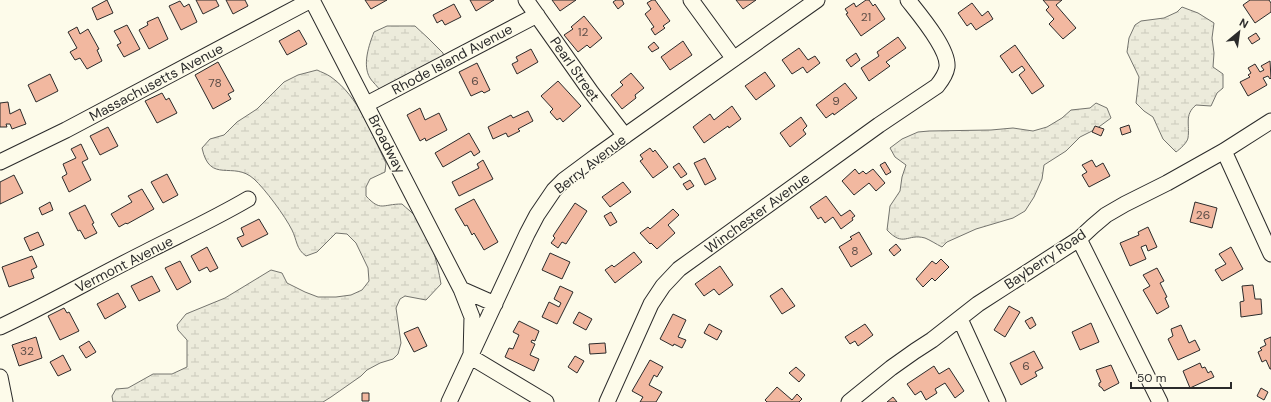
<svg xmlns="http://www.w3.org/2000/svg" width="1271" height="402" viewBox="0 0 1271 402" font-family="'DM Sans',sans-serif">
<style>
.wetland{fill:url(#wetland-marsh);stroke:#74746e}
.building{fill:#f2b8a0;stroke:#2b2b2b}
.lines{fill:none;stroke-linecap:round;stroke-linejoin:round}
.minor-casing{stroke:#2b2b2b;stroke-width:17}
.minor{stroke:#fdfbea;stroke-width:15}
.labels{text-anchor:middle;stroke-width:3;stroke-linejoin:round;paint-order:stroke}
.number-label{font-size:12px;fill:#5d4e48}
.street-label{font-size:14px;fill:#2b2b2b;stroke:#fdfbea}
</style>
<defs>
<pattern id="wetland-marsh" width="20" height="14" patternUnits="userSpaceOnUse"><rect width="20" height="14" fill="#ecebdb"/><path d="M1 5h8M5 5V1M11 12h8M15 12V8" fill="none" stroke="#cbcabc"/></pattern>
</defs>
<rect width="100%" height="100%" fill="#fdfbea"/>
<path class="wetland" d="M1182,7L1198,13L1214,23L1212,38L1214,53L1213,67L1223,74V88L1217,93L1211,106L1196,105C1184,115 1190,124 1188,138C1187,143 1180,149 1176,152L1163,139L1153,117L1144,111L1136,103L1139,77L1127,52L1129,38L1135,25L1141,21L1164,18L1177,12Z
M387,26H415L428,38L443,53L444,59L380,91C378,86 373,83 370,78C362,65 369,45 374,32Z
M317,70C321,72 327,74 331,77C359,97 371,133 386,163L385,172L370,179L366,187V196C381,212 382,204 402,204C406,208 412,212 416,217C431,236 437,261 441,284L426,300L405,296L400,299L396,308L401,343L398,354L393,359L380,363L367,370L361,376L331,397L323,402H113L112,396L116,389L128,388L153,374H172L187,367V340L178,330L177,325L186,314L225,298L271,270L282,273L287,283L305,292L318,297H336L351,295L362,290L369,281L368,268L356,243L347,234L336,233L317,252L306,256C296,249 297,240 292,230C285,216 265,189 254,179C233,160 210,185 202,148L210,139L224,135L237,122L257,109L284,82L298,75Z
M1096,103L1107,108L1111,118L1096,129L1080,137L1066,151L1044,165L1042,179L1034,197L1025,211L1013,218L976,229L947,242L942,247C936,244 930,240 925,238C907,233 904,248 887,230L890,206L900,191L902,177L906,165L895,157L890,148L902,139L918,132L929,131L991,130L1013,128L1033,131L1047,127L1062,118L1071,110L1090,108Z"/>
<path class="building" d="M107,0L113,13L97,20L92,8Z
M196,0H216L219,6L203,14Z
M226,0H245L248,6L233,14Z
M365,0H387L371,9Z
M470,0H494L476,11Z
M552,0H576L560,11Z
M616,0H622L624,4L618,9L613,2Z
M652,0H655L670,21L663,26L665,28L655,35L651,29L654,27L645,14L651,9L647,3Z
M736,0H756L743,9Z
M866,0H869L873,6L875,4L885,19L861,36L846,14L848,13L845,9L854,3L856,7Z
M1043,0H1062L1056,5L1076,28L1063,39L1049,24L1054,19L1046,10L1049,7Z
M1250,0H1269L1271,3V12L1255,23L1243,5Z
M180,1L184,7L189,4L197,22L181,30L169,6Z
M972,3L982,16L988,11L993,19L976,30L971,23L967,26L958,13Z
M454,4L461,17L445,25L442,20L437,23L433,15Z
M584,16L602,38L590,48L587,45L578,52L564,35L573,29L571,27Z
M158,17L168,39L149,49L139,30L148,25L147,22Z
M127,25L140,49L124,57L117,45L121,43L114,31Z
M77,27L80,34L88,29L99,49L97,50L102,61L87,69L80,58L75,60L70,52L77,48L68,32Z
M299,30L307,44L287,55L279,41Z
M1256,33L1260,39L1252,44L1248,38Z
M898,37L906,48L886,62L890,66L869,81L861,68L879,56L877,52Z
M683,41L692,55L670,70L661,57Z
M654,42L659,48L652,52L648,47Z
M1015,45L1044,86L1032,94L1019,75L1025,70L1022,66L1012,73L1000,56Z
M799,48L808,60L815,56L820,63L807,73L803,67L792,74L782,60Z
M531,49L538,62L517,74L512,64L518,61L516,57Z
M856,53L860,60L851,67L846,60Z
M1270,61L1271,78L1270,79L1268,76L1263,78L1267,85L1248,96L1240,82L1250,77L1248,75L1251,73L1248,68L1255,64L1260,72L1264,70L1261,66Z
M218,62L234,91L228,94L231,99L213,109L195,75Z
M477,63L490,90L484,93L482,91L471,96L459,72Z
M765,72L775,86L756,100L745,86Z
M631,73L644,88L635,95L636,98L622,109L611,95L623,85L620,82Z
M50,74L58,91L36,102L28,85Z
M558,81L581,106L563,122L560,118L557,120L550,112L553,109L541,96Z
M845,83L857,98L834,115L833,113L826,118L816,105Z
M162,93L166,100L169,98L177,113L157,123L145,101Z
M8,102L10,114L20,109L26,124L12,129L10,124H6L7,127H0V103Z
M732,106L741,119L729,128L728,126L704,143L693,127L710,114L714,120Z
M420,108L425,120L439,113L447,130L426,141L425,138L420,141L407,115Z
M528,111L533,121L518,129L520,131L508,137L506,133L493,139L488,127L511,115L513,118Z
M801,117L807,126L803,130L806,134L790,147L780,133Z
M1129,125L1131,132L1122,135L1120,128Z
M1095,126L1104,129L1101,136L1092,132Z
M108,127L118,146L100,155L90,136Z
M469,133L480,152L474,156L471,151L443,167L435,153Z
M81,144L88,159L82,162L91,180L69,192L62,177L67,174L63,164L76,158L71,149Z
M650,148L653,152L655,150L668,167L653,178L640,161L643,159L640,155Z
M705,158L716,179L705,185L694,163Z
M483,160L493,179L459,196L452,182L479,168L477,164Z
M1092,160L1096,167L1103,163L1110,176L1089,187L1082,175L1087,172L1082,165Z
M885,162L891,172L886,175L880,165Z
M679,163L687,174L681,178L673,167Z
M855,169L859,174L863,171L866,174L873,169L885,183L876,191L869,183L854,195L842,181Z
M167,174L178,195L163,203L151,182Z
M14,175L23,193L0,204V182Z
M690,180L694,186L687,190L683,184Z
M623,182L631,192L610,207L602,197Z
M142,189L154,209L127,224L126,223L119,227L111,214L132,202L128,196Z
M826,196L841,216L850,210L855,216L852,218L853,220L841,229L833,217L825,223L821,217L818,219L810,207Z
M474,199L498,242L484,250L474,233L472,235L467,225L465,226L455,209Z
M50,202L53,210L42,215L39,208Z
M1195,202L1217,208L1212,228L1190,222Z
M575,203L587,211L566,244L562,242L558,248L551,243L555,238L553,236Z
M85,205L94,223L92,224L97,233L85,239L80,230L78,231L69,213Z
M673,209L679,215L668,225L675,233L657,249L651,243L650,244L640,233L648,227L650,229Z
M611,212L617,222L610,226L604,216Z
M259,219L268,234L242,247L237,238L244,235L241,228Z
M1148,227L1157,247L1148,251L1146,245L1141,247L1146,259L1130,266L1120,243L1139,235L1138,232Z
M38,232L44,245L30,251L24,238Z
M859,232L872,254L851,267L839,247L852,239L850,237Z
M896,244L901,250L894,256L889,250Z
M207,247L218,268L210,272L207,267L199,271L191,256Z
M1231,247L1243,269L1222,281L1215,270L1226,264L1219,254Z
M634,252L642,262L615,283L605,270L612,265L614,267Z
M550,253L570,262L562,279L542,270Z
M32,256L37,267L31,270L34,278L9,287L2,267Z
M941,259L949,267L935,281L932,278L923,287L916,279L932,261L936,264Z
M180,261L191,282L177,290L165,268Z
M720,266L733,285L719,295L714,289L704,296L695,284Z
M1157,268L1164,281L1160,283L1167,297L1165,298L1169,307L1157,314L1143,290L1150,286L1143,275Z
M152,276L160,291L139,301L131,286Z
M1253,285L1255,299H1261L1262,314L1241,317L1240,302L1244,301L1242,286Z
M560,286L573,292L557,324L542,317L549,302L559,307L561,303L554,299Z
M782,288L795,306L782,314L770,296Z
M118,293L126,307L105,319L97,304Z
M1009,306L1020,312L1005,337L994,330Z
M64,308L67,313L69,312L79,331L60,340L48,316Z
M579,312L592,319L586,330L573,323Z
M673,314L686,320L678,337L686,340L682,348L674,344L673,346L660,339Z
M1032,317L1036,325L1030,329L1025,321Z
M519,321L539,331L535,341L532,340L531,342L535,344L530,355L539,359L534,371L505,357L509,348L513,349L519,335L513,332Z
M1091,323L1099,342L1080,350L1072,332Z
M709,324L722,331L717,340L704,333Z
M865,324L873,335L858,346L855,341L850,344L845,337Z
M1181,325L1189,343L1195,340L1200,350L1178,360L1168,339L1173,336L1171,329Z
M418,327L427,346L414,352L404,333Z
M36,337L42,358L19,366L12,345Z
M1271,337V369H1270L1266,360L1262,362L1258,352L1262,350L1260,348L1266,345L1264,340Z
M89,341L96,352L86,358L79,347Z
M605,343L606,353L590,354L589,344Z
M1034,351L1043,368L1035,372L1037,376L1021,385L1010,363Z
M63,355L71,370L58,376L50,362Z
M575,356L584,361L577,373L568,367Z
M650,360L663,367L657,377L654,375L649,385L662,392L656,402H640L643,397L632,391Z
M1200,363L1202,368L1205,367L1208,373L1211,371L1214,377L1190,388L1183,371Z
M1111,365L1119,383L1104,391L1102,388L1099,386V383L1101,382L1096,370Z
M934,366L939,374L949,368L964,391L955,398L945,383L935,389L937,393L926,400L921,391L915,395L907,384Z
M796,367L805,375L799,382L789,373Z
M777,387L792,400L797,394L802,399L799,402H767L765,400Z
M1261,388L1268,392L1264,400L1257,396Z
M362,393H369V401H362Z
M893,397L897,402H887Z"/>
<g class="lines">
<g class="minor-casing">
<path id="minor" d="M312,0L461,289L495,304
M526,0L591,92L625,136
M691,0L734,59
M367,104L537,15
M1224,151L1271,254
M0,162L66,130L311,0
M1079,239L1160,402
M461,289L472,317L471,357L546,402
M960,319L998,402
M0,327C49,304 96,277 144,253C179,235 214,219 248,199
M0,377L5,402
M449,402L527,234L537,215L554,190L564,180L595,157L817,0
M607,402L651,304L663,286L679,269L879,125L937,86C941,81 946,74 947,67C949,49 919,14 908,0
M849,402L891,368L915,351L932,340L978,304L1079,239L1093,226L1106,215L1125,204L1167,183L1224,151L1271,121"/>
</g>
<use href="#minor" class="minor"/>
</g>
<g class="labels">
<g class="number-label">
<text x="866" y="21">21</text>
<text x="583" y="36">12</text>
<text x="475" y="85">6</text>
<text x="215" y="87">78</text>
<text x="836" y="105">9</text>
<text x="1203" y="219">26</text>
<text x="855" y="255">8</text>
<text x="27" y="355">32</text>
<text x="1026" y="370">6</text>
</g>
<g class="street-label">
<text transform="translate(452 59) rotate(-28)" y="5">Rhode Island Avenue</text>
<text transform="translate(575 69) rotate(55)" y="5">Pearl Street</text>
<text transform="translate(156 82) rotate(-28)" y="5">Massachusetts Avenue</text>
<text transform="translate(387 144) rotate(63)" y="5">Broadway</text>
<text transform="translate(590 164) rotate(-38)" y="5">Berry Avenue</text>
<text transform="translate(757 213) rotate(-36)" y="5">Winchester Avenue</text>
<text transform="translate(1045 259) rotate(-34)" y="5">Bayberry Road</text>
<text transform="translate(124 264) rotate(-27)" y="5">Vermont Avenue</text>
</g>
</g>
<g transform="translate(1239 32) rotate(29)" stroke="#fdfbea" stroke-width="3" paint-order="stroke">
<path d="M0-3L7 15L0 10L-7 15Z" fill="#2b2b2b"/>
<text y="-6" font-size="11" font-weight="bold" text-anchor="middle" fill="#2b2b2b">N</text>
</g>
<path d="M1131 382v6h100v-6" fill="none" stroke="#2b2b2b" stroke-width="2"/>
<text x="1137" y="382" font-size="12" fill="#2b2b2b" stroke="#fdfbea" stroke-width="3" paint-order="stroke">50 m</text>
</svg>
